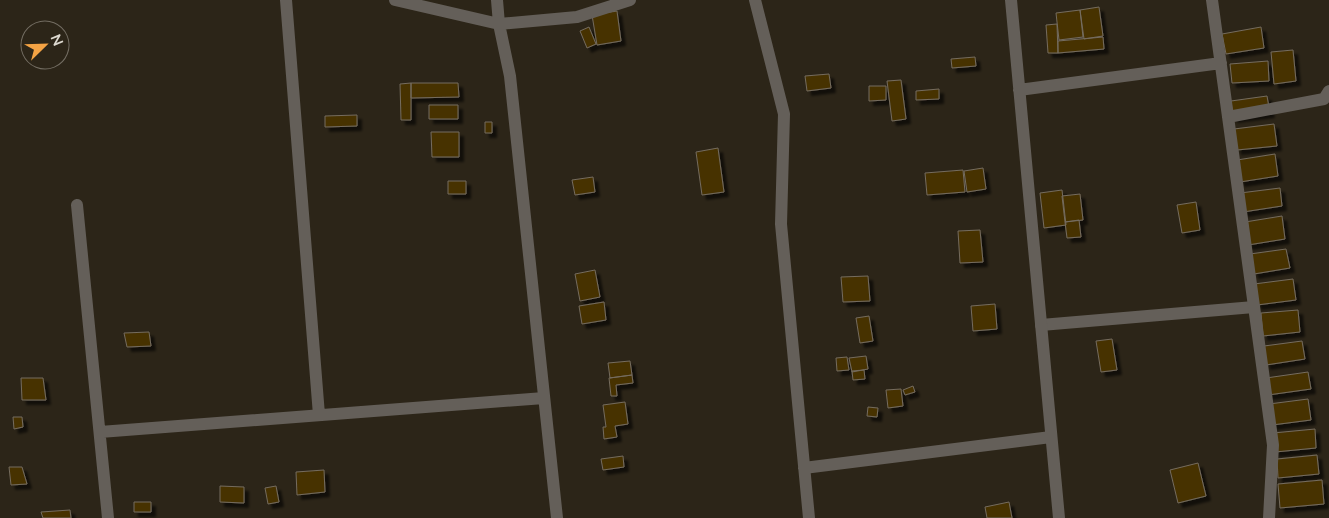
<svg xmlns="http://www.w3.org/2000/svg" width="1329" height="518" viewBox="0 0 1329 518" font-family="Lato,sans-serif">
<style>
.building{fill:#463205;stroke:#756c5e;filter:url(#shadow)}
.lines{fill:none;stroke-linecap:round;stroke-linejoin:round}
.service{stroke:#645f59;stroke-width:12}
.minor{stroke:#645f59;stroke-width:12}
</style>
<defs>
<filter id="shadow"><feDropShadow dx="4.5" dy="4.5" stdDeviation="1" flood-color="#0009"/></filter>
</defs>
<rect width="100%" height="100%" fill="#2c2518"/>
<path class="building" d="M1099,7L1103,36L1084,39L1080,10Z
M1080,10L1083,37L1059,40L1056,13Z
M617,11L621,41L597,45L592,15Z
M1057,24L1058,53H1048L1046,25Z
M589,27L596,44L587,48L580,31Z
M1261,27L1264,48L1226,54L1222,34Z
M1103,37L1104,49L1058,53V41Z
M1293,50L1296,81L1274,84L1271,52Z
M975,57L976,66L952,68L951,59Z
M1268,61L1269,81L1232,83L1230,64Z
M829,74L831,88L807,91L805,76Z
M901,80L906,119L892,121L887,81Z
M411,83H458L459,97L411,98Z
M411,83V120H401L400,84Z
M869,86H886V100L869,101Z
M939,89V99L916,100V91Z
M1267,96L1270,113L1233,118L1231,101Z
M429,105H458V119H429Z
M357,115V126L325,127V116Z
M485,122H492V133H485Z
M1274,124L1277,146L1237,150L1234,129Z
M431,132H459V157H432Z
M718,148L724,192L702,195L696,152Z
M1275,154L1278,176L1240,182L1237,160Z
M983,168L986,189L967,192L964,171Z
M963,170L965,192L927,195L925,173Z
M593,177L595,192L575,195L572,180Z
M448,181H466V194H448Z
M1280,188L1282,206L1243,212L1240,193Z
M1062,190L1066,225L1044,228L1040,193Z
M1080,194L1083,220L1065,222L1062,196Z
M1196,202L1200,230L1182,233L1177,205Z
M1282,216L1285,239L1248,245L1245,222Z
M1079,220L1081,237L1067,238L1065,222Z
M980,230L983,262L960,263L958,231Z
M1286,249L1290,268L1254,274L1250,254Z
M595,270L600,297L580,301L575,274Z
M868,276L870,301L843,302L841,277Z
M1293,279L1296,300L1257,305L1254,284Z
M604,302L606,320L582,324L579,306Z
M995,304L997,329L973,331L971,306Z
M1298,310L1300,332L1263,336L1261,313Z
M869,316L873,341L860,343L856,318Z
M149,332L151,346L127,347L124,333Z
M1112,339L1117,370L1101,372L1096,341Z
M1302,341L1305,359L1266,365L1264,346Z
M866,356L868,369L852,372L849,358Z
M847,357L849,370L837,371L836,358Z
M630,361L632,375L610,378L608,363Z
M864,370L865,379L853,380L852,371Z
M1308,372L1311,389L1268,395L1266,378Z
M632,375L633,383L616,385L617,396H611L609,378Z
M21,378H43L46,400H22Z
M913,386L915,392L905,395L903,390Z
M901,389L903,406L888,408L886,390Z
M1308,399L1311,420L1272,425L1269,404Z
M625,402L628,424L615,426L617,437L604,439L603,427H606L603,405Z
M868,407L878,408L877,417L867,416Z
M13,417H22L23,427L14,429Z
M1315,429L1316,448L1275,452L1273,433Z
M1317,455L1319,474L1278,478L1277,459Z
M623,456L624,467L603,470L601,459Z
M1198,463L1206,496L1178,503L1170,470Z
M9,467H22L27,484L11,485Z
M324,470L325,492L297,495L296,472Z
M1322,480L1324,504L1280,508L1278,484Z
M220,486L244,487V503L220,502Z
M276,486L279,502L268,504L265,488Z
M134,502H151V512H134Z
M1009,502L1012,518H987L985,507Z
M70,510L71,518H43L41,512Z"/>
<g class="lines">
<path class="service" d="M1041,325L1254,307"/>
<path class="minor" d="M286,0L319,415
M395,0L499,24L577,17L630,0
M497,0L499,24L510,76L557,518
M755,0L784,114L781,224L809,518
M1011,0L1059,518
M1212,0L1273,445L1269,518
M1019,90L1221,63
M1228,117L1324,99L1329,91
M77,205L108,518
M100,432L544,398
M804,468L1051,437"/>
</g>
<g transform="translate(45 45) rotate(67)"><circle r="24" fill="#2c2518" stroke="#736d62"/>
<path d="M0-4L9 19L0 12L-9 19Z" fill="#f4a344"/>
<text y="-8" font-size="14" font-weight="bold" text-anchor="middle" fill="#ddd9d0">N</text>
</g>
</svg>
